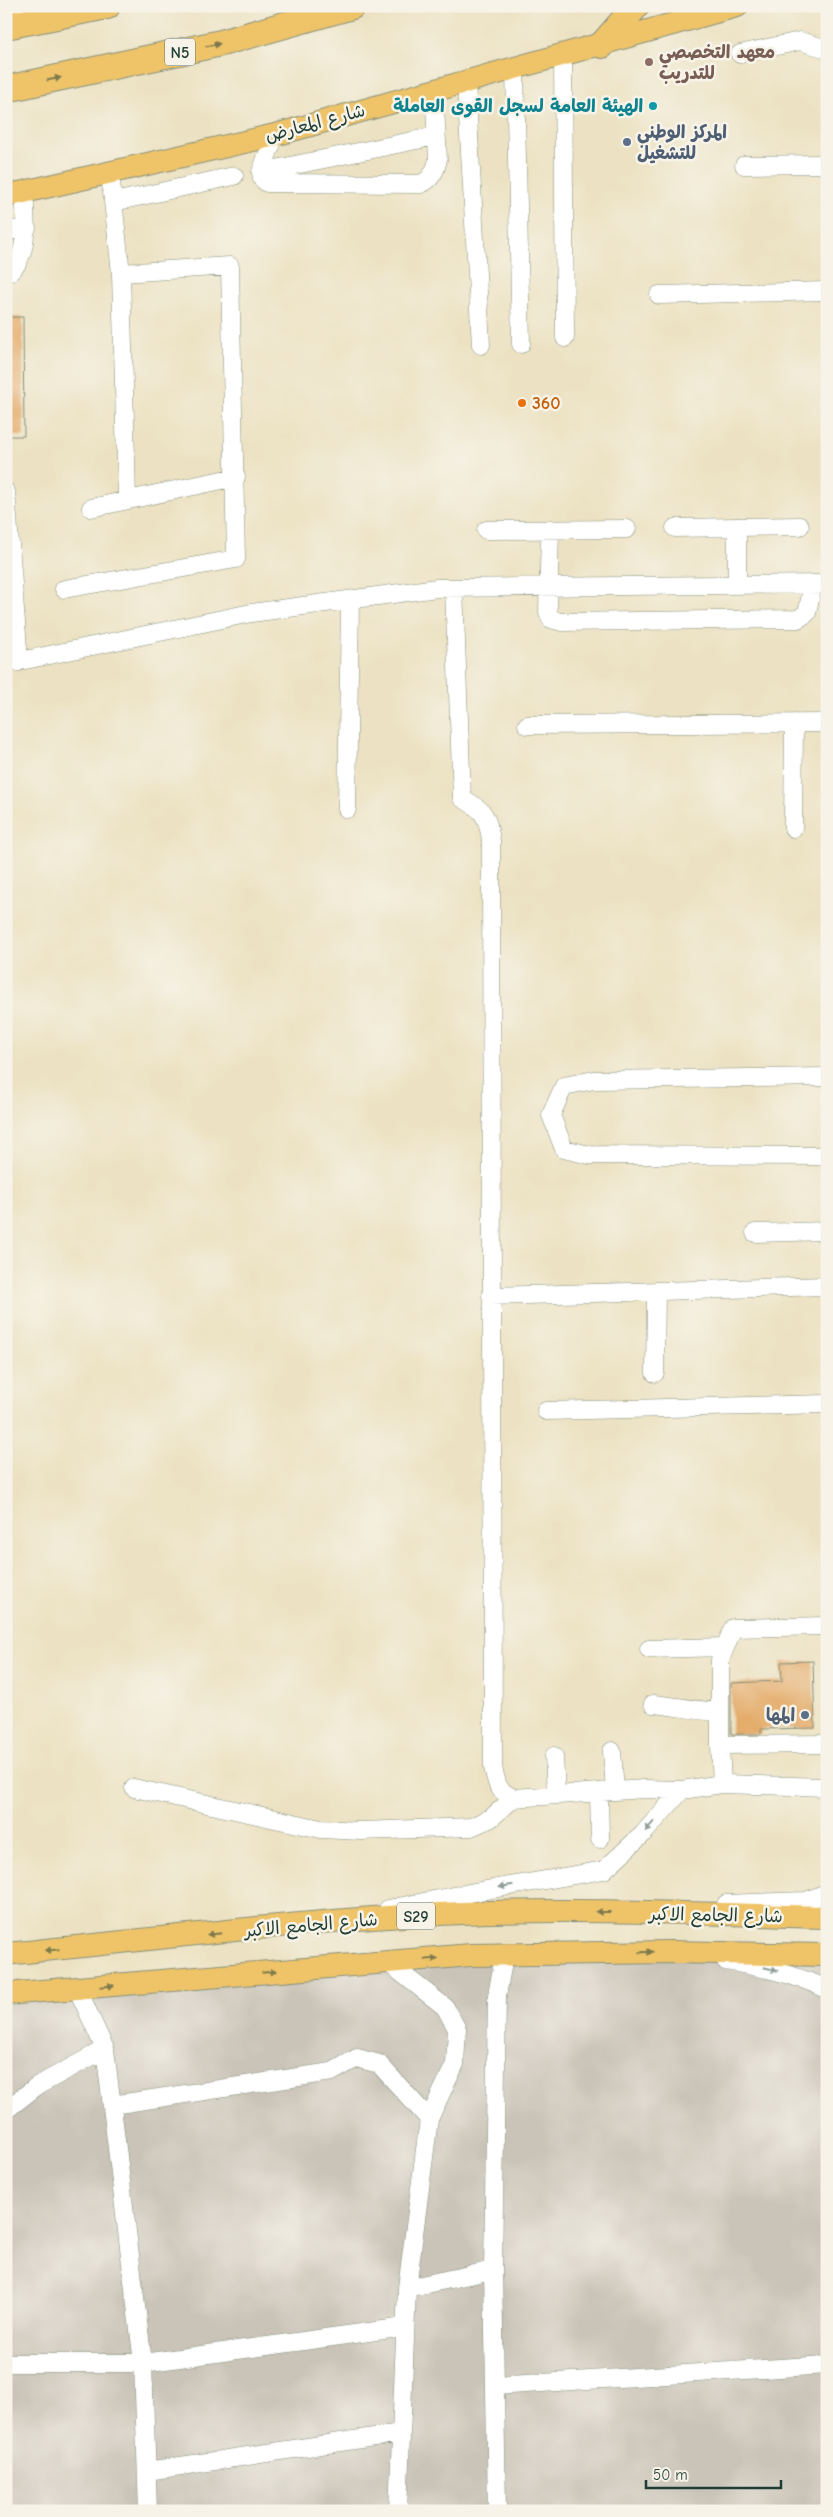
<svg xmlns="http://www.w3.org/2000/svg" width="833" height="2517" viewBox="0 0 833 2517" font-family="'Comic Neue','Playpen Sans Arabic',sans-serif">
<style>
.industrial{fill:#c9c3b8}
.building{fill:#e4ab69}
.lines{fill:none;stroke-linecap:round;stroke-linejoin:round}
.minor-casing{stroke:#86907c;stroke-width:19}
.major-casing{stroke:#86907c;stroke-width:24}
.highway-casing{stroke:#86907c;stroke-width:28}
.minor{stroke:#fff;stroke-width:18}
.major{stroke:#efc469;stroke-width:22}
.highway{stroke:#efc469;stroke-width:26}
.oneway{fill:#7d7a4c}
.oneway2{fill:#8f9e9a}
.education-dot{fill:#8d6e63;stroke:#f7f3e8;stroke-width:2}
.culture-dot{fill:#0f9aa8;stroke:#f7f3e8;stroke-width:2}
.service-dot{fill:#5c6f8a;stroke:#f7f3e8;stroke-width:2}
.food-dot{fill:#e8710a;stroke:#f7f3e8;stroke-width:2}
.labels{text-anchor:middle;stroke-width:5;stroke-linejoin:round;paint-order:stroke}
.shield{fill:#f7f3e8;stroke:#60746a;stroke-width:1}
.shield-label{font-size:16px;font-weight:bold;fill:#1f3d34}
.education-label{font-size:18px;font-weight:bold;fill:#785e54;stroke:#f7f3e8;text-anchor:start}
.culture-label{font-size:18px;font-weight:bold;fill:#0d838f;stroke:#f7f3e8;text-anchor:end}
.street-label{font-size:18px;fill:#1f3d34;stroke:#f7f3e8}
.service-label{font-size:18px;font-weight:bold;fill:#4e5e75;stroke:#f7f3e8;text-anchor:start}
.food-label{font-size:18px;font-weight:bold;fill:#c56008;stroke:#f7f3e8;text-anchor:start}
</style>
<rect width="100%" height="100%" fill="#f7f3e8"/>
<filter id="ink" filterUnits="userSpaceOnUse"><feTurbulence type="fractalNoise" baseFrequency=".02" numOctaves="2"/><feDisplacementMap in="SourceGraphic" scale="10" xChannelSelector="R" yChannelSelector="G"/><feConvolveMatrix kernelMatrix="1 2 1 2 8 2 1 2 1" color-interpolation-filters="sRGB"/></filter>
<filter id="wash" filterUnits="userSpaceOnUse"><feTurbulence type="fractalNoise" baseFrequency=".0096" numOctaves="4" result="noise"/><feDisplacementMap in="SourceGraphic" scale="20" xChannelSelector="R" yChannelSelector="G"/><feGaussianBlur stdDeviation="1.12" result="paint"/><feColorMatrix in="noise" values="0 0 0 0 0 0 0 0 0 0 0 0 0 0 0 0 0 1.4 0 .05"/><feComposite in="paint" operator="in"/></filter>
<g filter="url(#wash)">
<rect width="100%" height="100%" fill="#ece2c3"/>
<path class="industrial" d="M671,1952L827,1955V2511H6V1994Z"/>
<g id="blocks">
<path class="building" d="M6,317H23L24,436H6Z
M813,1661L815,1728L761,1729V1734H731V1683L782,1681L781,1662Z"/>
</g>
</g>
<g filter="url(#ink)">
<use href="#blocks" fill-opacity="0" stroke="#86907c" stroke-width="1"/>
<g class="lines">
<g class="minor-casing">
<path id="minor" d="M6,11L36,10
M740,54L800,41L827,49
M563,55L565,338
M515,69L521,344
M466,82L481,345
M275,135L261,172L262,179L267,183L421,184C431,180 436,170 438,159L434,91
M744,165L827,164
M261,172L436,136
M110,174L121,273L127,499
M114,202L234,176
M6,231L27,228
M6,274C30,262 26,215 24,193
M659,295L827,291
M6,492L19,662
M91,508L236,477
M737,527V585
M675,528L800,526
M550,529L548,612L551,619L561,622L798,619L807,613L813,584
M486,530L627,529
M454,588L462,798C484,810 488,816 491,841L493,1767C497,1785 497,1791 514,1798L644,1789L682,1790L722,1784L827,1787
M64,589L236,559L230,266L121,273
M6,664L251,613L437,588L827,584
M527,725L827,723
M347,809L350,600
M793,828L794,723
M827,1077L594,1080L564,1086L551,1115L564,1149L589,1155L827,1156
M755,1233L827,1231
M491,1296L827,1286
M655,1373L656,1291
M546,1411L827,1404
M649,1649L725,1647
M653,1704C676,1706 697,1711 720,1712
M720,1745L827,1744
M612,1751L615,1791
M554,1756L556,1795
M722,1784L720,1745V1660L733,1628L827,1626
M134,1788L321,1829L361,1831L471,1827L491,1818L514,1798
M599,1792L600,1839
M726,1904L806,1901L827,1893
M388,1909L474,1892L604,1870L643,1834L682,1790
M726,1961C762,1967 794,1974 827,1989
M387,1962L445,2007L457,2029L455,2064L429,2119L407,2288L398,2511
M77,1988L105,2049L143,2363L148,2511
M112,2105L332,2072L357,2058L379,2064L429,2119
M6,2110L37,2086L105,2049
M407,2288L493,2270
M6,2363H143L405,2327
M495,2386L827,2365
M147,2471L401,2433
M497,2511L493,2270L497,1996L504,1956"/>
</g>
<g class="major-casing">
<path id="major" d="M6,196L275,135L737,6
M6,1954C158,1939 311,1919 463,1913C584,1908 706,1914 827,1917
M6,1994L471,1955L671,1952L827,1955"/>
</g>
<g class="highway-casing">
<path id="highway" d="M6,26L107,6
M602,45L636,6
M6,89L221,43L352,6"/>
</g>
<use href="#minor" class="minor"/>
<use href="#major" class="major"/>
<use href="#highway" class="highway"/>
</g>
<defs><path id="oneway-solid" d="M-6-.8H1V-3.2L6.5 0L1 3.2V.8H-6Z" transform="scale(1.25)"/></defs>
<g class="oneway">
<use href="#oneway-solid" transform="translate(213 45) rotate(-12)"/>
<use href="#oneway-solid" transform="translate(54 79) rotate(-12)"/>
<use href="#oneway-solid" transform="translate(603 1912) rotate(180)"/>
<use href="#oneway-solid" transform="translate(214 1934) rotate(174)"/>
<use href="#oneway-solid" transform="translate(52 1950) rotate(174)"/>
<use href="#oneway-solid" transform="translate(646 1952) rotate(-1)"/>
<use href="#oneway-solid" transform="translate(431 1959) rotate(-5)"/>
<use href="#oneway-solid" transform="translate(269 1972) rotate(-5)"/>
<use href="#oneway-solid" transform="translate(107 1986) rotate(-5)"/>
</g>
<g class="oneway2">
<use href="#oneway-solid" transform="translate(650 1826) rotate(131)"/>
<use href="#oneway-solid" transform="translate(506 1886) rotate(170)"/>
<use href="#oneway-solid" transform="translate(771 1969) rotate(14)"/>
</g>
</g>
<circle class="education-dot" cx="649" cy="62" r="5"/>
<circle class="culture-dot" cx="653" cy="106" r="5"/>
<g class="service-dot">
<circle cx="627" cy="142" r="5"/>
<circle cx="805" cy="1715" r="5"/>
</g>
<circle class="food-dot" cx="522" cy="403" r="5"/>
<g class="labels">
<g class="shield">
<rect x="165" y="38.5" width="30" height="27" rx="4"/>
<rect x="397" y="1902.5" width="38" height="27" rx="4"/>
</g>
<g class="shield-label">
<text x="180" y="58">N5</text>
<text x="416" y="1922">S29</text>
</g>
<g class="education-label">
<text x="659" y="58">معهد التخصصي<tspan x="659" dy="21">للتدريب</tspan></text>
</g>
<g class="culture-label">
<text x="643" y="112">الهيئة العامة لسجل القوى العاملة</text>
</g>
<g class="street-label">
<text transform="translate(315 123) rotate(-15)" y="6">شارع المعارض</text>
<text transform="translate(716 1915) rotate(1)" y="6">شارع الجامع الاكبر</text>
<text transform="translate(311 1925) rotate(-5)" y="6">شارع الجامع الاكبر</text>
</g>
<g class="service-label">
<text x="637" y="138">المركز الوطني<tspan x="637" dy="21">للتشغيل</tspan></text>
<text x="795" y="1721" text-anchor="end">المه‍ا</text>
</g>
<g class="food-label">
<text x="532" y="409">360</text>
</g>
</g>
<rect width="833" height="2517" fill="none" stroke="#f7f3e8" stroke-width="25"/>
<path d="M646 2480v8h135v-8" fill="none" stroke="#1f3d34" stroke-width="2.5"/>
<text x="653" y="2480" font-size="15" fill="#1f3d34" stroke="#f7f3e8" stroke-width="4" paint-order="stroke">50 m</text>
</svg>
